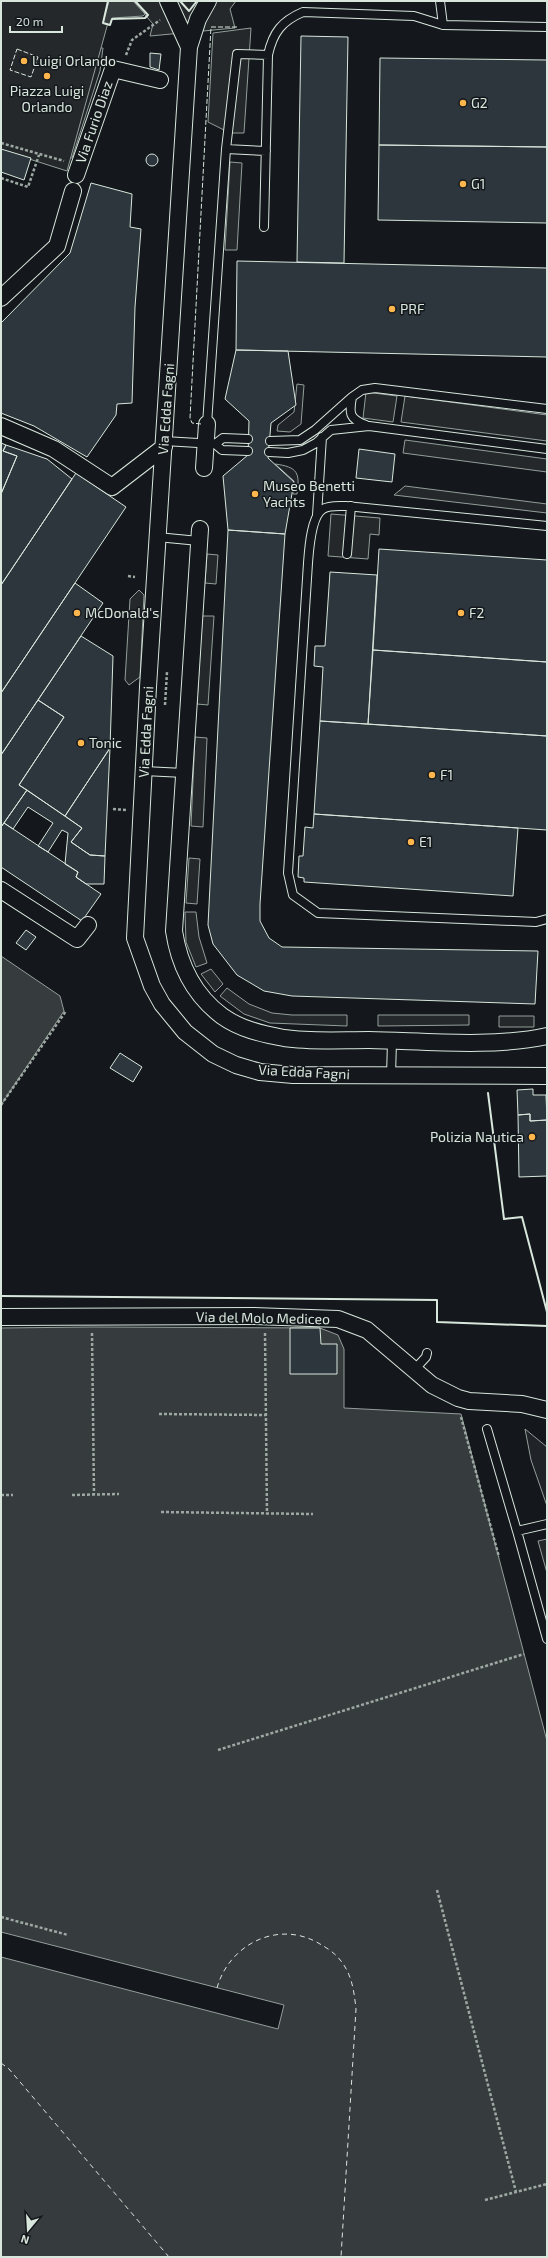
<svg xmlns="http://www.w3.org/2000/svg" width="548" height="2258" viewBox="0 0 548 2258" font-family="'Exo 2',sans-serif">
<style>
.green{fill:#202428;stroke:#939e99}
.parking{fill:#24282b;stroke:#939e99}
.water{fill:#363b3e;stroke:#939e99}
.pier{fill:#14181c;stroke:#939e99}
.lines{fill:none;stroke-linecap:round;stroke-linejoin:round}
.ferry{stroke:#d8e6dc;stroke-width:1;stroke-dasharray:5 4;stroke-linecap:butt}
.building{fill:#2c363c;stroke:#d8e6dc}
.lane-casing{stroke:#d8e6dc;stroke-width:10}
.street-casing{stroke:#d8e6dc;stroke-width:18}
.path{stroke:#9da8a2;stroke-width:2.5;stroke-dasharray:3 2;stroke-linecap:butt}
.lane{stroke:#14181c;stroke-width:8}
.street{stroke:#14181c;stroke-width:16}
.fence{stroke:#d8e6dc;stroke-width:1;stroke-dasharray:5 2;stroke-linecap:butt}
.wall{stroke:#d8e6dc;stroke-width:2}
.poi-dot{fill:#ffb74d;stroke:#14181c;stroke-width:1.5}
.labels{text-anchor:middle;stroke-width:3;stroke-linejoin:round;paint-order:stroke}
.poi-label{font-size:14px;fill:#d8e6dc;stroke:#14181c;text-anchor:start}
.street-label{font-size:14px;fill:#d8e6dc;stroke:#14181c}
</style>
<rect width="100%" height="100%" fill="#14181c"/>
<path class="green" d="M99,48H103L100,71L72,158L68,157Z
M297,384L304,385L301,424L290,432L277,431L278,425L294,412Z
M275,464C298,467 300,473 297,494H293L294,481Z
M525,1429L547,1447V1506L531,1460Z"/>
<path class="parking" d="M1,1H114L67,171L1,150Z
M133,1H236L230,9L235,28L150,36L153,24Z
M251,28L244,133H230L208,122L213,33Z
M230,162L242,163L237,250H225Z
M366,392L397,396L393,422L363,418Z
M405,396L547,415V441L401,422Z
M405,440L547,459V472L403,453Z
M405,486L547,504V513L394,495Z
M331,514L380,518L379,535L370,534L368,559L328,556Z
M207,554L218,555L216,584L205,583Z
M139,590L144,595L140,677L129,685L125,680L130,599Z
M202,616H214L208,705L197,704Z
M195,737L207,738L203,827L191,826Z
M189,858L200,859L197,904L186,903Z
M185,912H196L199,937L207,963L196,967L186,942Z
M211,969L223,984L215,992L201,974Z
M227,988L249,1004L272,1013L292,1015H347V1026L270,1023L244,1014L220,996Z
M378,1015H469V1025L378,1026Z
M499,1016H534V1027H499Z
M547,1539V1573L538,1541Z"/>
<path class="water" d="M109,1H133L145,14L143,16L112,18L110,25L103,23Z
M1,956L60,996L64,1011L1,1105Z
M92,1327L320,1328L338,1335L344,1349V1408L461,1414L547,1741V2257H1V1328Z"/>
<path class="pier" d="M1,1932L284,2005L278,2029L1,1957Z"/>
<g class="lines">
<path class="ferry" d="M217,1988C229,1944 279,1919 320,1944C327,1948 335,1953 341,1961C352,1975 354,1991 356,2009L341,2257
M1,2063L9,2069L169,2257"/>
</g>
<path class="building" d="M301,36L348,37L344,263L297,262Z
M150,53L161,54L159,70L150,67Z
M380,58L547,60V147L379,145Z
M379,145L547,147V223L378,220Z
M1,149L31,158L24,180L1,172Z
M146 160a6 6 0 1 1 12 0a6 6 0 1 1-12 0Z
M91,183L132,194L130,227L141,229L135,307L132,403L117,404L116,415L87,457L34,426L1,413V323L70,253Z
M237,261L547,268V357L236,350Z
M236,350L288,351L296,405L271,423L268,458L294,482L285,534L228,530L223,476L248,455L249,421L225,399Z
M1,443L6,445L3,451L17,456L1,494Z
M6,445L47,459L72,479L1,585V494L17,456L3,451Z
M359,449L395,454L392,482L356,478Z
M76,473L126,507L1,693V585Z
M228,530L285,534L260,904V921L269,938L282,947L538,951L535,1004L292,996L264,991L237,975L213,944L208,925Z
M379,549L547,560V662L373,650Z
M330,572L377,575L368,724L320,721L323,667L314,666L315,646H325Z
M75,583L103,603L1,755V693Z
M81,636L113,656L110,748L65,816L19,785L64,717L38,700Z
M373,650L547,662V736L368,724Z
M38,700L64,717L19,785L27,790L1,827V755Z
M320,721L547,736V830L314,814Z
M110,748L105,856L90,855L71,842L82,828L65,816Z
M27,790L82,828L71,842L90,855L105,856L104,884H86L76,877L78,872L65,864L68,833L62,830L48,852L38,846L53,823L28,807L13,829L4,823Z
M314,814L518,828L513,896L304,882V878L298,877L299,856H303L305,827L313,828Z
M4,823L78,872L76,877L101,894L82,921L1,867V827Z
M26,930L36,937L26,950L16,943Z
M120,1053L142,1067L133,1082L110,1068Z
M533,1089V1095H546L547,1120L530,1121V1114L518,1115L517,1090Z
M530,1114V1121L547,1120V1176L519,1177L518,1115Z
M290,1328H320L321,1344H337V1374H290Z"/>
<g class="lines">
<g class="lane-casing">
<path id="lane" d="M440,1L443,25
M226,149L266,151
M264,227L268,55C273,32 282,21 303,12L414,16L443,25L547,27
M207,424L226,149L237,54L268,55
M366,425C349,419 349,413 352,397L362,390L375,388L547,409
M164,441L215,444L222,450L248,451
M270,441L300,440L315,430L352,397
M215,444L223,438L248,439
M269,452L288,453L303,450L316,443L331,430L369,426L547,449
M317,515L322,437
M547,526L346,506C339,506 329,505 323,509C311,516 309,550 308,563L288,873L293,895L318,913L536,922L547,919
M157,537L199,541
M347,554L351,506
M144,771L184,773
M391,1076L392,1041
M414,1370L426,1357L427,1353
M487,1429L517,1531L547,1524
M517,1531L547,1639"/>
</g>
<g class="street-casing">
<path id="street" d="M168,1L189,47
M208,1L198,19L189,47L148,687L135,938L152,986L162,1004L185,1032L213,1054L236,1065L260,1072L293,1075L547,1076
M76,175L113,69L160,80
M1,298L57,246L73,191
M1,426L54,449L112,487L164,447
M204,468L207,424
M200,529L174,931C179,964 194,995 222,1016C240,1029 262,1034 284,1038C311,1042 341,1040 369,1040C424,1041 493,1048 547,1036
M1,890L77,939L88,925
M1,1317L253,1316L338,1319L367,1330L432,1385L458,1398L469,1401L522,1404L547,1410"/>
</g>
<path class="path" d="M126,55L132,40L160,20
M1,143L64,161
M1,178L28,187L39,155
M128,576L135,577
M165,705L167,672
M113,809L126,810
M1,1105L66,1011
M92,1333L94,1494
M265,1333L267,1514
M159,1414L266,1415
M461,1417L499,1557
M1,1495H13
M72,1495L119,1494
M161,1512L313,1514
M218,1750L524,1654
M437,1890L516,2192
M1,1917L68,1935
M485,2200L547,2184"/>
<use href="#lane" class="lane"/>
<use href="#street" class="street"/>
<path class="fence" d="M17,49L38,57L31,77L10,70Z
M201,424L192,423L190,418L211,27H239"/>
<path class="wall" d="M108,1L103,23L110,25L112,19L145,18L148,15L135,1
M180,1L189,11L197,1
M488,1093L504,1219L522,1217L547,1312
M1,1296L437,1300V1322L547,1326"/>
</g>
<g class="poi-dot">
<circle cx="24" cy="61" r="4"/>
<circle cx="47" cy="76" r="4"/>
<circle cx="463" cy="103" r="4"/>
<circle cx="463" cy="184" r="4"/>
<circle cx="392" cy="309" r="4"/>
<circle cx="255" cy="494" r="4"/>
<circle cx="77" cy="613" r="4"/>
<circle cx="461" cy="613" r="4"/>
<circle cx="81" cy="743" r="4"/>
<circle cx="432" cy="775" r="4"/>
<circle cx="411" cy="842" r="4"/>
<circle cx="532" cy="1137" r="4"/>
</g>
<g class="labels">
<g class="poi-label">
<text x="32" y="66">Luigi Orlando</text>
<text x="47" y="96" text-anchor="middle">Piazza Luigi<tspan x="47" dy="16">Orlando</tspan></text>
<text x="471" y="108">G2</text>
<text x="471" y="189">G1</text>
<text x="400" y="314">PRF</text>
<text x="263" y="491">Museo Benetti<tspan x="263" dy="16">Yachts</tspan></text>
<text x="85" y="618">McDonald's</text>
<text x="469" y="618">F2</text>
<text x="89" y="748">Tonic</text>
<text x="440" y="780">F1</text>
<text x="419" y="847">E1</text>
<text x="524" y="1142" text-anchor="end">Polizia Nautica</text>
</g>
<g class="street-label">
<text transform="translate(94 122) rotate(-71)" y="5">Via Furio Diaz</text>
<text transform="translate(166 409) rotate(-86)" y="5">Via Edda Fagni</text>
<text transform="translate(146 732) rotate(-87)" y="5">Via Edda Fagni</text>
<text transform="translate(304 1072) rotate(3)" y="5">Via Edda Fagni</text>
<text transform="translate(263 1318) rotate(1)" y="5">Via del Molo Mediceo</text>
</g>
</g>
<rect width="548" height="2258" fill="none" stroke="#d8e6dc" stroke-width="4"/>
<g transform="translate(28 2230) rotate(198)" stroke="#14181c" stroke-width="3" paint-order="stroke">
<path d="M0-3L7 15L0 10L-7 15Z" fill="#d8e6dc"/>
<text y="-6" font-size="11" font-weight="bold" text-anchor="middle" fill="#d8e6dc">N</text>
</g>
<path d="M10 26v6h52v-6" fill="none" stroke="#d8e6dc" stroke-width="2"/>
<text x="16" y="26" font-size="12" fill="#d8e6dc" stroke="#14181c" stroke-width="3" paint-order="stroke">20 m</text>
</svg>
